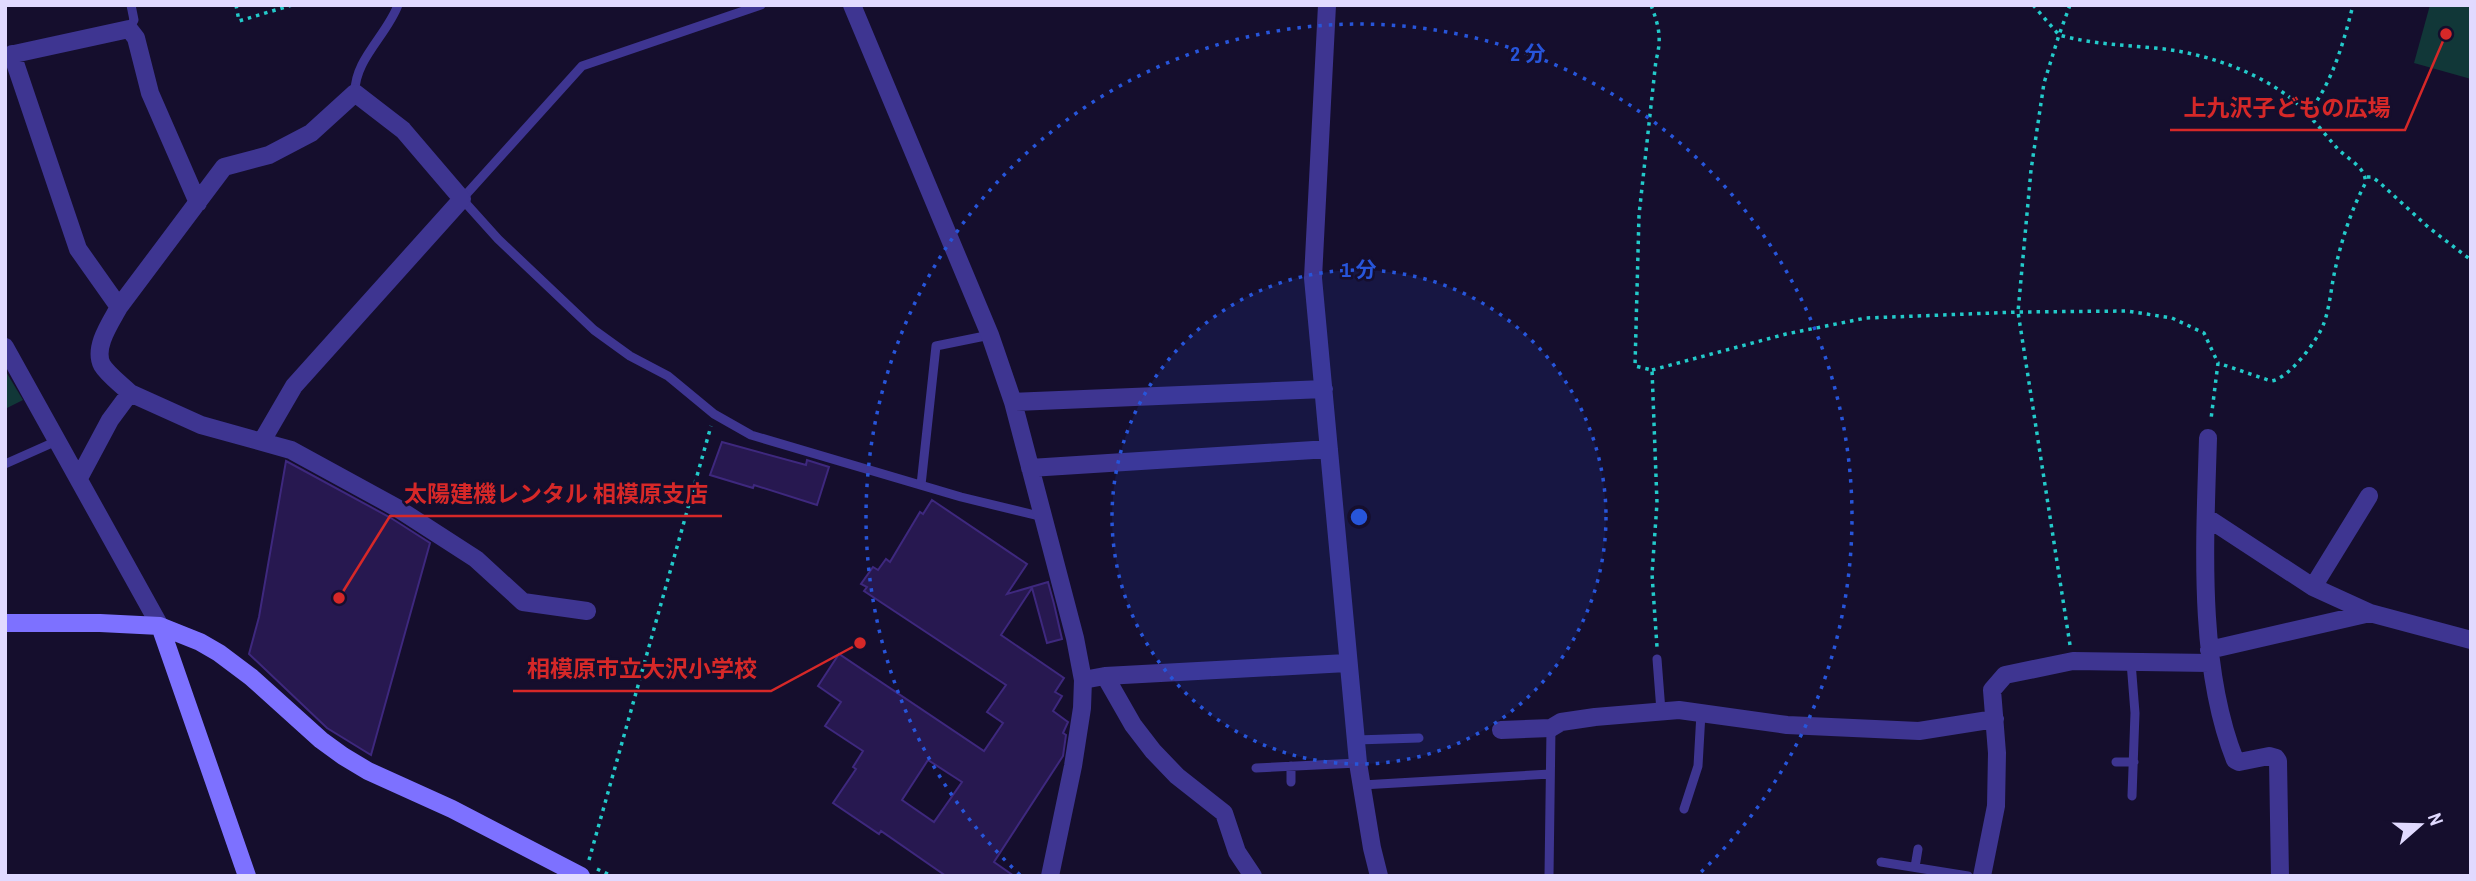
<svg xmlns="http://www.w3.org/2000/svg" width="2476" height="881" viewBox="0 0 2476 881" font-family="'Archivo Narrow','Noto Sans JP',sans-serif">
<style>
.green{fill:#113738}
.building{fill:#271850;stroke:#3e287e;stroke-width:2;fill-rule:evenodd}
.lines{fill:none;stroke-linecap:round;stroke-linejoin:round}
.path{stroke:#23caca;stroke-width:3.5;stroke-dasharray:3.5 5;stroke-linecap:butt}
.lane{stroke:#3e3591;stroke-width:9}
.street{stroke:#3e3591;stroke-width:18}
.secondary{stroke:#7d71ff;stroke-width:18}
.ring{fill:none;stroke:#2755da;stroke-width:3.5;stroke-dasharray:3.5 7}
.centre{fill:#2755da;stroke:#150e2d;stroke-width:3.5}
.ring-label{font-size:21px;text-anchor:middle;font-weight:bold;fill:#2755da;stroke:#150e2d;stroke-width:5;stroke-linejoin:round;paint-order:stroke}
.leader{fill:none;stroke:#d62828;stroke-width:2.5}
.callout-dot{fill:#d62828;stroke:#150e2d;stroke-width:2.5}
.callout-label{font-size:23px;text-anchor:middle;font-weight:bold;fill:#d62828;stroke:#150e2d;stroke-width:5;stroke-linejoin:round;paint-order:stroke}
</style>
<rect width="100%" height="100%" fill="#150e2d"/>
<path class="green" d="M2430,5H2471V79L2414,63Z
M5,370L23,400L5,409Z"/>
<path class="building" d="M722,442L806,465L807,460L829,467L817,505L754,485L753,488L710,475Z
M286,461L391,518L430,543L371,755L327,728L249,654L259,617Z
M932,500L1027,564L1007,594L1048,582L1054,604L1062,639L1047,643L1032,588L1001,635L1064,678L1055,692L1062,696L1053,711L1068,722L1063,733L1066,735L1063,756L994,862L1014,876H946L881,831L879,834L833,803L856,769L853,767L863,751L825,726L841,702L818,686L839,654L984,751L1003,723L987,712L1006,685L864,591L867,587L861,584L873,567L878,570L886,559L890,562L920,512L923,514ZM928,760L962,782L934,822L902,800Z"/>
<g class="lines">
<path class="path" d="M236,5L239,21L292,5
M1651,5C1659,26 1662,39 1656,60L1639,215L1635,366L1652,370L1657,503L1652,574L1657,647
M2033,5L2059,35L2070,5
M2307,114C2332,85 2344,41 2353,5
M2367,177H2372L2379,182L2428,227L2471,260
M1652,370L1786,334L1866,318L2018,312L2127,311L2172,318L2204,333L2218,363L2211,419
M2070,645L2018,312L2031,170L2044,83L2059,35C2092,44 2122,45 2155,48C2199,52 2249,68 2285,94C2305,108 2321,130 2337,148C2347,159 2368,168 2365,184C2351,210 2341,242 2335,270C2331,288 2330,306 2324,323C2318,340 2289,379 2271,381L2218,363
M589,860L711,426
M597,869L612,876"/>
<path class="lane" d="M761,5L582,66L462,199L498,239L594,330L630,356L668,376L714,414L751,435L961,497L1043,517
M129,29L134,20L131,5
M355,93C354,60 387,35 398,5
M5,464L59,440
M921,485L936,346L990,335
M1657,659L1661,711
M2131,662L2135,713L2132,796
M1356,740L1419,738
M2116,762H2134
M1291,766V782
M1256,768L1358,763
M1362,785L1550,774
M1684,809L1698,766L1701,713
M1881,862L1968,876
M1915,867L1918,849
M1549,876L1551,728"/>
<path class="street" d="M852,5L990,335L1013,402L1075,638L1083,680L1082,708L1073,766L1050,876
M1327,5L1313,278L1358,763L1372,848L1379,876
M12,54L78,249L119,307
M5,56L129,29L136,38L150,93L198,203
M5,347L160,626
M130,393C122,385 108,375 102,365C93,347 111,322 119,307L224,167L269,155L311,133L355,93L403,130L462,199L294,386L262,441
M1013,402L1324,389
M2208,438C2205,540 2197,664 2235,760L2239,762L2269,756L2276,758L2278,761L2280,876
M1030,468L1329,449
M79,478L110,420L130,393L201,425L291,450L397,508L476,559L523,602L587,611
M2206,517L2313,587L2370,613L2471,640
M2313,587L2369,496
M2209,650L2370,613
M1105,676L1133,725L1153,751L1177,776L1224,813L1237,852L1253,876
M1083,680L1105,676L1347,663
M1501,730L1551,728L1561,722L1595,717L1679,710L1787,725L1919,731L1995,719
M1982,876L1996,806L1997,753L1992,690L2005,675L2073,661L2210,663"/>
<path class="secondary" d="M5,623H100L160,626L200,642L219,653L251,677L321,740L343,756L368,771L452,809L581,876
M160,626L247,876"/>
</g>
<circle cx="1359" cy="517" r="247" fill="#2755da" fill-opacity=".12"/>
<g class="ring">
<circle cx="1359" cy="517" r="247"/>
<path d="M1020 875A493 493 0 1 1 1698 875"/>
</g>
<circle cx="1359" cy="517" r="10" class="centre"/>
<g class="ring-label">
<text x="1528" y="61">2 分</text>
<text x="1359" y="277">1 分</text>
</g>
<path class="leader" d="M2446 34L2405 130H2170M339 598L390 516H722M860 643L771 691H513"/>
<g class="callout-dot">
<circle cx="2446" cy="34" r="7"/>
<circle cx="339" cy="598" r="7"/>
<circle cx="860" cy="643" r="7"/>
</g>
<g class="callout-label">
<text x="2287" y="116">上九沢子どもの広場</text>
<text x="556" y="502">太陽建機レンタル 相模原支店</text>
<text x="642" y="677">相模原市立大沢小学校</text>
</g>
<rect width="2476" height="881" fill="none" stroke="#e1daff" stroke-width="14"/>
<g transform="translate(2420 825) rotate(70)" stroke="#150e2d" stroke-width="5" paint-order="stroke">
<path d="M0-5L12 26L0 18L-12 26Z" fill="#e1daff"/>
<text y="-10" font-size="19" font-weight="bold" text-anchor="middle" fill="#e1daff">N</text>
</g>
</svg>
